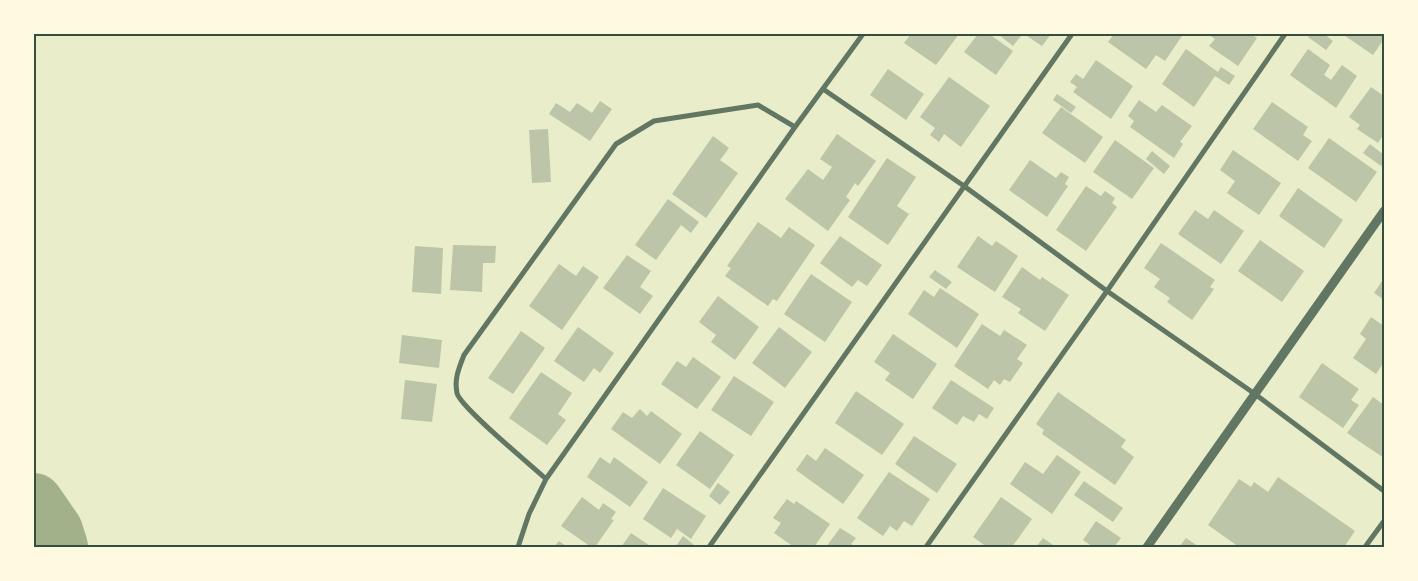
<svg xmlns="http://www.w3.org/2000/svg" width="1418" height="581" viewBox="0 0 1418 581" font-family="'Source Serif 4',serif">
<style>
.lines{fill:none;stroke-linecap:round;stroke-linejoin:round}
.river{stroke:#a3b18a;stroke-width:58}
.building{fill:#bcc5a7}
.minor{stroke:#617663;stroke-width:5}
.tertiary{stroke:#617663;stroke-width:9}
.neatline{fill:none;stroke:#344e41;stroke-width:2}
</style>
<rect width="100%" height="100%" fill="#e9edc9"/>
<g class="lines">
<path class="river" d="M34,502L54,531L59,547"/>
</g>
<path class="building" d="M911,34H959L936,65L904,43Z
M978,34H989L1013,51L996,75L964,52Z
M998,34H1019L1021,36L1013,46Z
M1024,34H1051L1042,46Z
M1114,34H1179L1182,36L1165,61L1156,55L1146,69L1108,42Z
M1208,34H1251L1257,38L1238,66L1209,46L1215,39Z
M1310,34H1324L1333,41L1326,50L1308,37Z
M1342,34H1384V39L1373,55Z
M1186,49L1218,72L1221,67L1235,76L1229,85L1215,76L1194,107L1162,84Z
M1308,49L1330,65L1324,75L1331,80L1342,65L1357,76L1336,108L1290,75Z
M1096,60L1133,86L1111,119L1073,92L1077,87L1070,82L1076,74L1083,79Z
M888,69L924,94L906,120L870,95Z
M949,77L990,106L961,147L944,134L939,142L930,135L935,128L920,117Z
M1371,87L1384,96V134L1378,143L1357,129L1360,125L1349,117Z
M1057,94L1076,107L1071,113L1053,100Z
M1139,100L1156,112L1162,105L1192,126L1180,142L1183,144L1174,158L1130,127L1134,121L1128,116Z
M600,101L612,109L590,141L549,114L556,103L570,112L577,103L592,113Z
M1272,102L1308,127L1303,135L1312,141L1298,161L1253,129Z
M1061,107L1103,137L1085,163L1042,133Z
M548,129L551,182L532,183L529,130Z
M837,134L876,161L858,186L855,183L846,197L850,200L828,231L785,199L808,169L823,180L832,167L820,159Z
M713,136L729,148L720,160L738,173L706,218L672,194Z
M1329,138L1377,172L1356,202L1308,168Z
M1115,140L1154,168L1132,199L1093,172Z
M1370,144L1384,155V161L1381,166L1363,153Z
M1233,150L1281,183L1259,215L1227,193L1235,181L1220,170Z
M1152,151L1170,166L1164,174L1146,159Z
M887,158L916,177L897,206L909,214L888,245L848,217Z
M1030,160L1056,178L1061,172L1069,177L1065,184L1068,186L1047,217L1009,190Z
M1086,186L1101,196L1105,191L1115,198L1112,203L1117,207L1086,251L1056,230Z
M1298,188L1343,220L1324,248L1279,216Z
M668,199L699,222L691,233L681,225L656,260L635,245Z
M1195,210L1208,219L1214,210L1244,231L1221,264L1178,234Z
M758,222L781,238L789,227L815,245L777,301L773,299L768,306L725,276L731,268L727,266Z
M840,236L882,265L867,286L858,280L852,287L820,263Z
M978,236L992,246L996,241L1018,256L995,292L957,267Z
M1260,240L1304,271L1282,302L1238,271Z
M1161,243L1215,280L1210,287L1214,289L1192,320L1167,302L1170,298L1154,287L1160,279L1144,268Z
M453,245L496,246L495,263H483L482,292L450,290Z
M415,246L443,248L441,294L412,292Z
M627,255L651,271L640,287L653,296L640,314L603,288Z
M559,264L576,276L583,266L599,277L562,330L529,306Z
M1022,267L1040,280L1042,277L1069,295L1045,331L1018,313L1021,309L1002,297Z
M935,270L952,282L946,289L929,277Z
M811,274L852,302L825,342L784,314Z
M1384,278V300L1374,293Z
M940,288L979,314L957,348L908,314L924,290L934,297Z
M718,296L759,327L735,360L711,342L716,335L699,322Z
M1371,317L1384,326V362L1376,374L1353,358L1366,339L1360,334Z
M982,324L1000,336L1004,330L1027,345L1017,359L1023,363L1010,382L1004,379L1000,385L994,380L988,389L954,366Z
M578,327L614,353L600,373L594,368L584,382L554,361Z
M779,327L812,352L785,388L752,363Z
M521,331L545,348L513,394L488,378Z
M893,334L937,364L913,399L885,380L890,373L874,362Z
M402,335L442,340L439,368L399,363Z
M693,357L721,377L697,409L661,384L677,361L686,367Z
M1322,363L1359,389L1351,400L1359,405L1343,428L1299,397Z
M541,372L572,393L558,414L566,420L547,445L509,418Z
M734,376L774,402L751,436L711,410Z
M405,380L437,384L432,422L401,419Z
M951,380L994,408L987,419L979,414L974,422L963,416L957,425L932,408Z
M856,391L904,424L882,455L835,423Z
M1058,392L1126,440L1121,447L1134,457L1115,485L1042,434L1044,430L1036,424Z
M1373,397L1384,405V458L1347,433Z
M640,409L647,416L651,411L682,434L660,464L611,429L623,412L632,418Z
M700,431L734,455L710,489L676,465Z
M914,436L957,464L937,493L895,464Z
M825,448L864,475L843,504L796,470L807,454L816,461Z
M1057,455L1081,472L1052,514L1010,484L1025,462L1043,474Z
M600,457L610,464L614,457L648,482L630,507L587,477Z
M889,472L930,499L912,526L904,521L897,531L890,526L883,536L857,518Z
M1278,477L1355,531L1344,547H1239L1208,525L1239,479L1251,487L1254,482L1268,492Z
M1084,481L1123,508L1113,522L1074,495Z
M718,483L730,492L720,505L709,496Z
M663,488L706,516L691,539L677,529L671,538L643,519Z
M582,497L599,510L603,503L616,512L611,519L614,520L595,547H591L561,526Z
M1001,497L1032,519L1012,547H987L973,537Z
M787,499L794,504L796,501L830,524L814,547H794L774,533L781,523L773,518Z
M1096,521L1121,538L1114,547H1093L1083,540Z
M840,528L856,538L851,544L856,547H826Z
M631,533L652,547H621Z
M683,536L694,545L693,547H678L676,546Z
M1043,538L1056,547H1036Z
M1186,538L1199,547H1179Z
M559,541L567,547H554Z"/>
<g class="lines">
<path class="minor" d="M823,89L964,186L1107,291L1255,394L1384,491
M546,479C531,465 460,407 457,393C454,379 459,368 464,355L616,144L654,121L758,105L795,127
M518,547L529,514L546,479L795,127L863,34
M709,547L1072,34
M926,547L1107,291L1285,34
M1365,547L1384,521"/>
<path class="tertiary" d="M1147,547L1384,211"/>
</g>
<rect width="1418" height="581" fill="none" stroke="#fefae0" stroke-width="70"/>
<rect x="35" y="35" width="1348" height="511" class="neatline"/>
</svg>
